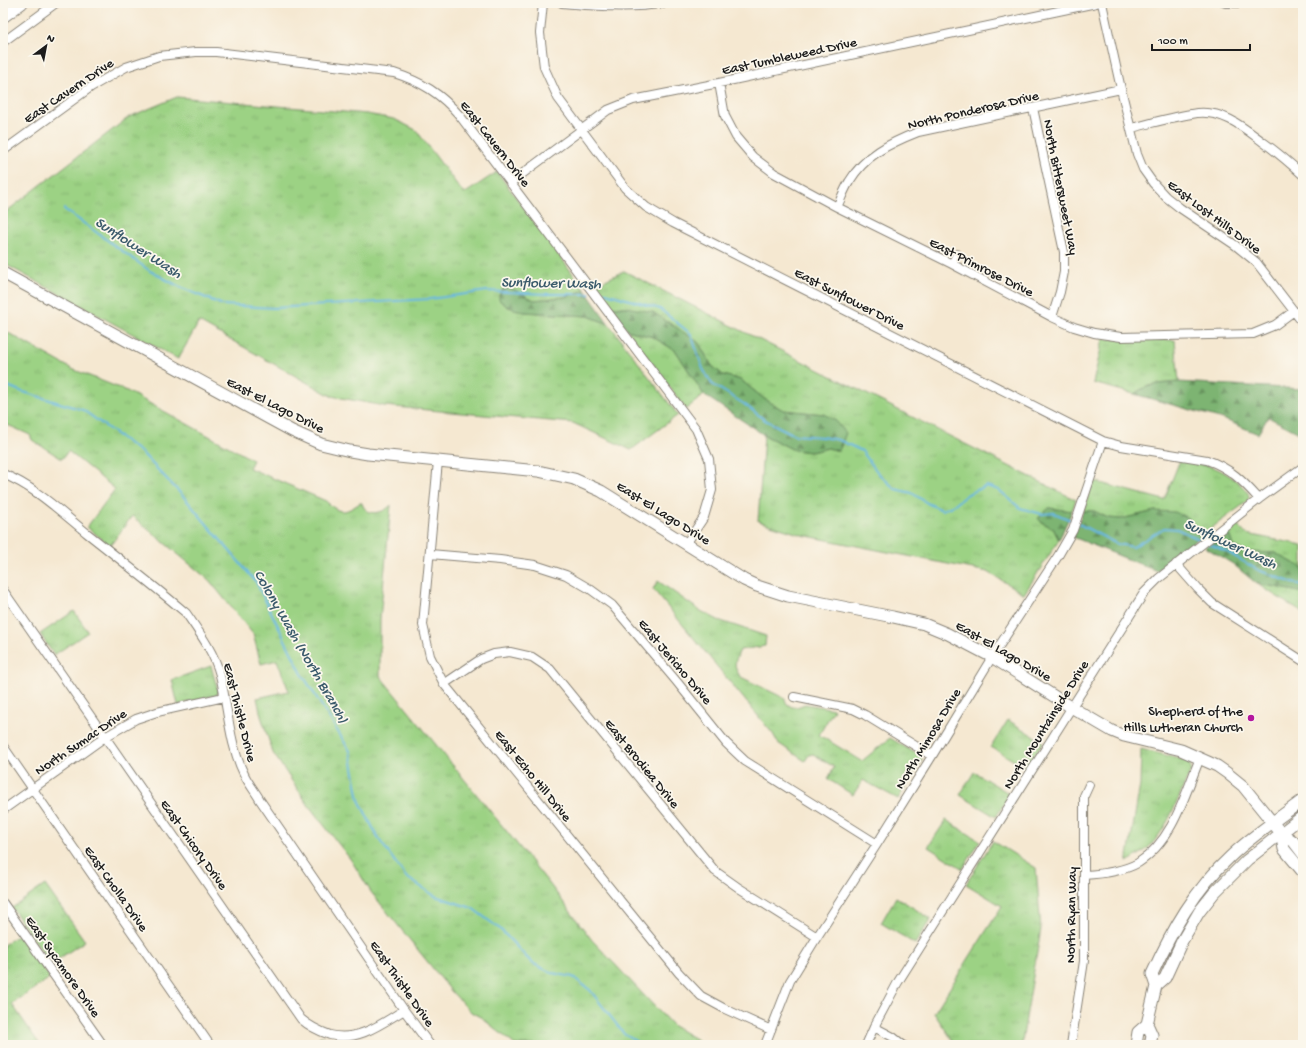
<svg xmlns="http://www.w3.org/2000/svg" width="1306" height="1048" viewBox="0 0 1306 1048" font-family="'Gochi Hand',sans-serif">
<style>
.grass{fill:url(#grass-tufts);stroke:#5c7750}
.forest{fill:url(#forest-firs);stroke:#4c6847}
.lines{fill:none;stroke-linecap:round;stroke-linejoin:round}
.stream{stroke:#67b7e2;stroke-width:2}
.street-casing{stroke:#888276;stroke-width:10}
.secondary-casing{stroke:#888276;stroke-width:13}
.street{stroke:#fff;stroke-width:8}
.secondary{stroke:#fff;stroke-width:11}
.poi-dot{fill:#b5179e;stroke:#fbf7ec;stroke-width:1.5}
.labels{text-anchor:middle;stroke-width:3.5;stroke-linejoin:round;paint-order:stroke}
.street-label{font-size:14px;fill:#1c1c1c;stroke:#fbf7ec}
.poi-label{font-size:14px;fill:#1c1c1c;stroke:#fbf7ec;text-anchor:end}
.water-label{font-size:15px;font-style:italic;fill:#3a5a6b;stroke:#fbf7ec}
</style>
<defs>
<pattern id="grass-tufts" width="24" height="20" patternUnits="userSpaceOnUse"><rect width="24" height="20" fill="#9cd284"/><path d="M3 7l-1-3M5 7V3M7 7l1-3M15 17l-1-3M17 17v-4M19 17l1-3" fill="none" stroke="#86b471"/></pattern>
<pattern id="forest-firs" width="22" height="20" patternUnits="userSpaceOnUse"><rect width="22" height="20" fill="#7db472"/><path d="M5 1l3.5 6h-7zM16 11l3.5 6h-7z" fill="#66925d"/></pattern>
</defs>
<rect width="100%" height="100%" fill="#fbf7ec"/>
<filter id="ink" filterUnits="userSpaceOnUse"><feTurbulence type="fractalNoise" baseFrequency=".025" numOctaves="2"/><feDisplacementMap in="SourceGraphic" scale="8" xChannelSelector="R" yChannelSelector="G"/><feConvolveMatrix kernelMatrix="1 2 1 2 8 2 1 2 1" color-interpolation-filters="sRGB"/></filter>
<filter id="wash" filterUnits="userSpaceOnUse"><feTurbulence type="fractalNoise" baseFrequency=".012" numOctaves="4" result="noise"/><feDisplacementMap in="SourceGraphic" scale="16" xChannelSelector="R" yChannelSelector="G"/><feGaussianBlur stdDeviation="0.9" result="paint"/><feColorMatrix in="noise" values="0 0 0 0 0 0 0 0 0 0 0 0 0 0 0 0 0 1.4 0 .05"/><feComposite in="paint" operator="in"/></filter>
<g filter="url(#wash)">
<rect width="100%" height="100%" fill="#f5e8d1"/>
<path class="grass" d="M177,97L367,114L394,119L416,130L464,194L497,172L585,290L565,297L534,300L509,287L524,312L588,316L609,324L678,415L631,450L573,423L384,406L331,396L199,322L178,359L3,263V214L129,117Z
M624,271L1076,500L1072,511L1049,508L1041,522L1053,528L1059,540L1024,594L988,572L802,535L758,521L764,435L794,450L811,452L828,448L839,451L824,414L783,410L763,398L741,380L723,375L712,366L698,342L626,307H609L593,286Z
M3,330L72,369L127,391L253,460L249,468L326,501C340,515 345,513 360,503H362C366,517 383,514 391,505L380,619V676L548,882L592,940L673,1026L706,1045H515L482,1018L471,1012L452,992L371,892L351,860L309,806L273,753L261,716L257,698L289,691L277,660L261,664L253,634L209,580L132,516L110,546L87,527L115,489L68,451L62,459L32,440L30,435L10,426L3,424Z
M627,330L653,337L676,351L704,395L686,409Z
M1103,339L1175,340L1179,382C1160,384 1149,383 1134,394L1093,383Z
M1180,460C1207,465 1220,466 1241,485C1246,490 1251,494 1248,501L1202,535L1188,518L1155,511L1121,519L1108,518L1094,511H1083L1093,481L1164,500Z
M1235,523L1246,534L1303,545V568L1275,553L1245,552L1233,546L1228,531Z
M658,581L699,610L718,620L766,636L765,646L740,650C735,662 732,666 741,677L784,698L787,704L792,707H797L805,704L834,709L819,735L862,761L890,738L920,756L922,759L921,762L898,799L863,780L853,795L828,779L834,767L813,754L809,755L805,761L778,743L773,734L653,589Z
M1257,584L1276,587L1303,593V613Z
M74,611L88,632L54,655L40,634Z
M211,666L218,691L217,695L178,705L172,680Z
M1008,720L1043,742L1026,768L991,747Z
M1141,749L1188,761L1190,764L1191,770C1179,795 1170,825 1150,846C1143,853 1135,857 1127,862L1140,785Z
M974,772L1010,794L996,817L960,795Z
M946,820L980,841L963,869L928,847Z
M993,841L1036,868L1041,929L1022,1042L1023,1045H955L951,1038L934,1013L1002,906L966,884Z
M45,885L85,941L51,964L12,908Z
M896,897L931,919L915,944L881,923Z
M20,934L50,978L12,1004L40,1045H3V945Z
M320,1036L335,1040L348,1041L350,1045H315Z"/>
<path class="forest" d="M509,287L534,300L565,297L585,290L609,324L588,316L524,312L508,307L499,300V295L503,289Z
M609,307H626L653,312L698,342L712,366L723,375L741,380L763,398L783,410L824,414L836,421L846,433L839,451L828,448L811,452L794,450L764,435L704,395L676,351L653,337L627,330Z
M1179,382L1303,389V435L1268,417L1258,434L1223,419L1134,394C1149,383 1161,384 1179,382Z
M1049,508L1072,511L1059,540L1053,528L1041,522L1038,518Z
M1083,511H1094L1108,518L1121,519L1155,511L1175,512L1188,518L1202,535L1157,571L1073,537Z
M1228,531L1233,546L1245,552L1275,553L1303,568V593L1276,587L1257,584L1233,564L1205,547Z"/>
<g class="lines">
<path class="stream" d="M64,209L150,271L182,288L223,305L274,308L430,299L487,291L546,294H590
M596,294L606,293L660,309L691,334L703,369L712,384L744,404L765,420L795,435L822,437L839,440L862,451L878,473L895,489L912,493L927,503L942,510L952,506L968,494L986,486L999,490L1020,508L1042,514L1054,513L1073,521
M3,384L20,391L83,410L142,453L183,496L256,582L302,674L350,751L359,800L378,838L406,877L435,896L472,908L500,929L532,963L552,973L573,977L590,990L624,1034L642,1045
M1077,523L1117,544L1133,547L1164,528L1177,529L1203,541
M1207,543L1225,551L1258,570L1293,583L1303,585"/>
</g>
</g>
<g filter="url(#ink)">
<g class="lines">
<g class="street-casing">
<path id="street" d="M543,3L540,33L544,67L558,98L625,188L646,207L673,223L1103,441L1121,446L1207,460C1230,468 1243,481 1259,499
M562,3C596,6 631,9 664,3
M1102,3L1121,89L1137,154L1143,169L1153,183L1166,197L1180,208L1235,245L1256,262L1303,323
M1225,3H1240
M3,42L56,3
M719,83L725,116L736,137L753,157L774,173L837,207L952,264L1052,317L1074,327L1094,333L1121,337L1253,334L1275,325L1294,311
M1033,108L1064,252V272L1060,292L1052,317
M1131,128C1152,123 1176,116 1197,113C1223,110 1243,127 1263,142C1277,152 1290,163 1303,175
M3,151L91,87L126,67L159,56L196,52H216L394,73C422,82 440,93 460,116L696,429L709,459L712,490L704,517L686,544
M510,183L608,110L633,100L719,83L1096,3
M837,207C841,199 844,190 849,182C865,155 890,143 918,132L1121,89
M952,264L957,254
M438,461L423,625L430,656L444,684L679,973L701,996L725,1009L771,1030
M3,474C34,486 62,513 88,534C121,560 154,586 186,613C199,632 214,652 220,675C228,707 229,744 244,774C248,783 255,791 260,800L404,1010L430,1045
M430,554L500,560L535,565L566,575L590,589L612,605L677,682L726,743L745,761L877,844
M1176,564L1198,589L1212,603L1303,661
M3,590L301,1019C310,1027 319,1031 330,1035C358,1042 381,1024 404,1010
M444,684L481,659L494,654L510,652L532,657L550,669L715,871L739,888L817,937
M794,697L853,709L865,715L932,756
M3,746L210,1045
M3,810L105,737L136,719L157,712L224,697
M1084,875C1102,874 1122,872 1138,863C1173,841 1185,794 1200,758
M3,903L103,1045
M874,1027L893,1037L903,1045
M765,1045L790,981L817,937L877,844L932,756L992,657L1058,556L1073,530L1103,441
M866,1045L874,1027L898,982L1144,593L1158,579L1259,499L1303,467
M1071,1045L1084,961V796L1089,785"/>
</g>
<g class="secondary-casing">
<path id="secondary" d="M3,17L22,3
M3,273L292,431L321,444L350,451L368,454L538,471L574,479L601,491L744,580L757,586L788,596L893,617L924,624L948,634L992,657L1071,707L1112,731L1124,736L1181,750L1217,766L1227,773L1243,786L1281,833L1293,841L1303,854
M1281,833L1284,849L1303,872
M1156,986L1165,978L1182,941L1199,912L1214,893L1247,860L1303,816
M1147,1024L1152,1035L1150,1045
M1136,1045L1138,1032L1147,1024L1156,986L1152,974C1172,930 1195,889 1231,856C1253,835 1279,818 1303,800"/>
</g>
<use href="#street" class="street"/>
<use href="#secondary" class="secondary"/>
</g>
</g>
<circle class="poi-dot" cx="1251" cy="718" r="4"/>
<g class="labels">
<g class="street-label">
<text transform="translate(789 55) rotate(-12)" y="5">East Tumbleweed Drive</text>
<text transform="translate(68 90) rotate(-34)" y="5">East Cavern Drive</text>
<text transform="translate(973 109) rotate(-13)" y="5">North Ponderosa Drive</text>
<text transform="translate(496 143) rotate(52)" y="5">East Cavern Drive</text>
<text transform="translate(1062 187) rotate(79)" y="5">North Bittersweet Way</text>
<text transform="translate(1215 216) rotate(37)" y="5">East Lost Hills Drive</text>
<text transform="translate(982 266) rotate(27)" y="5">East Primrose Drive</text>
<text transform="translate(850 298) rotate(27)" y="5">East Sunflower Drive</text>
<text transform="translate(276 404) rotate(27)" y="5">East El Lago Drive</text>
<text transform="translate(664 512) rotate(32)" y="5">East El Lago Drive</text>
<text transform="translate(1004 650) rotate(30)" y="5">East El Lago Drive</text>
<text transform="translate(676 661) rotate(50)" y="5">East Jericho Drive</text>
<text transform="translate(241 712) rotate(76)" y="5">East Thistle Drive</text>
<text transform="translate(1045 724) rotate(-58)" y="5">North Mountainside Drive</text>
<text transform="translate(927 738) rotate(-59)" y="5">North Mimosa Drive</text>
<text transform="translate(80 741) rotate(-34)" y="5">North Sumac Drive</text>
<text transform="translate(643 763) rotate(51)" y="5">East Brodiea Drive</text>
<text transform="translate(534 775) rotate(51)" y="5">East Echo Hill Drive</text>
<text transform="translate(195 844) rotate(55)" y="5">East Chicory Drive</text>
<text transform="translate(117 888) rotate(55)" y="5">East Cholla Drive</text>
<text transform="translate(1070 915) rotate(-89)" y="5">North Ryan Way</text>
<text transform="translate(64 966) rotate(55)" y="5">East Sycamore Drive</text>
<text transform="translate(403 983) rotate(55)" y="5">East Thistle Drive</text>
</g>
<g class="poi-label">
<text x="1243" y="715">Shepherd of the<tspan x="1243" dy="16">Hills Lutheran Church</tspan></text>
</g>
<g class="water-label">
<text transform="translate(139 247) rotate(33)" y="5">Sunflower Wash</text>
<text transform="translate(551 282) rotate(1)" y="5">Sunflower Wash</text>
<text transform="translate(1231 543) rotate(25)" y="5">Sunflower Wash</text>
<text transform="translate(302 646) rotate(60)" y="5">Colony Wash (North Branch)</text>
</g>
</g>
<rect width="1306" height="1048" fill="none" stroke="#fbf7ec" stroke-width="16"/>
<g transform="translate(46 46) rotate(32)" stroke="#fbf7ec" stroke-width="3" paint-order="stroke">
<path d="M0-3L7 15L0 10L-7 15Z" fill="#1c1c1c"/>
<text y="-6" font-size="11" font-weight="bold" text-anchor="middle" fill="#1c1c1c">N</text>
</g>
<path d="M1152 44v6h98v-6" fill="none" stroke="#1c1c1c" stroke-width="2"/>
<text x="1158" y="44" font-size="12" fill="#1c1c1c" stroke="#fbf7ec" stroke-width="3" paint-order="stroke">100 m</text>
</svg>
